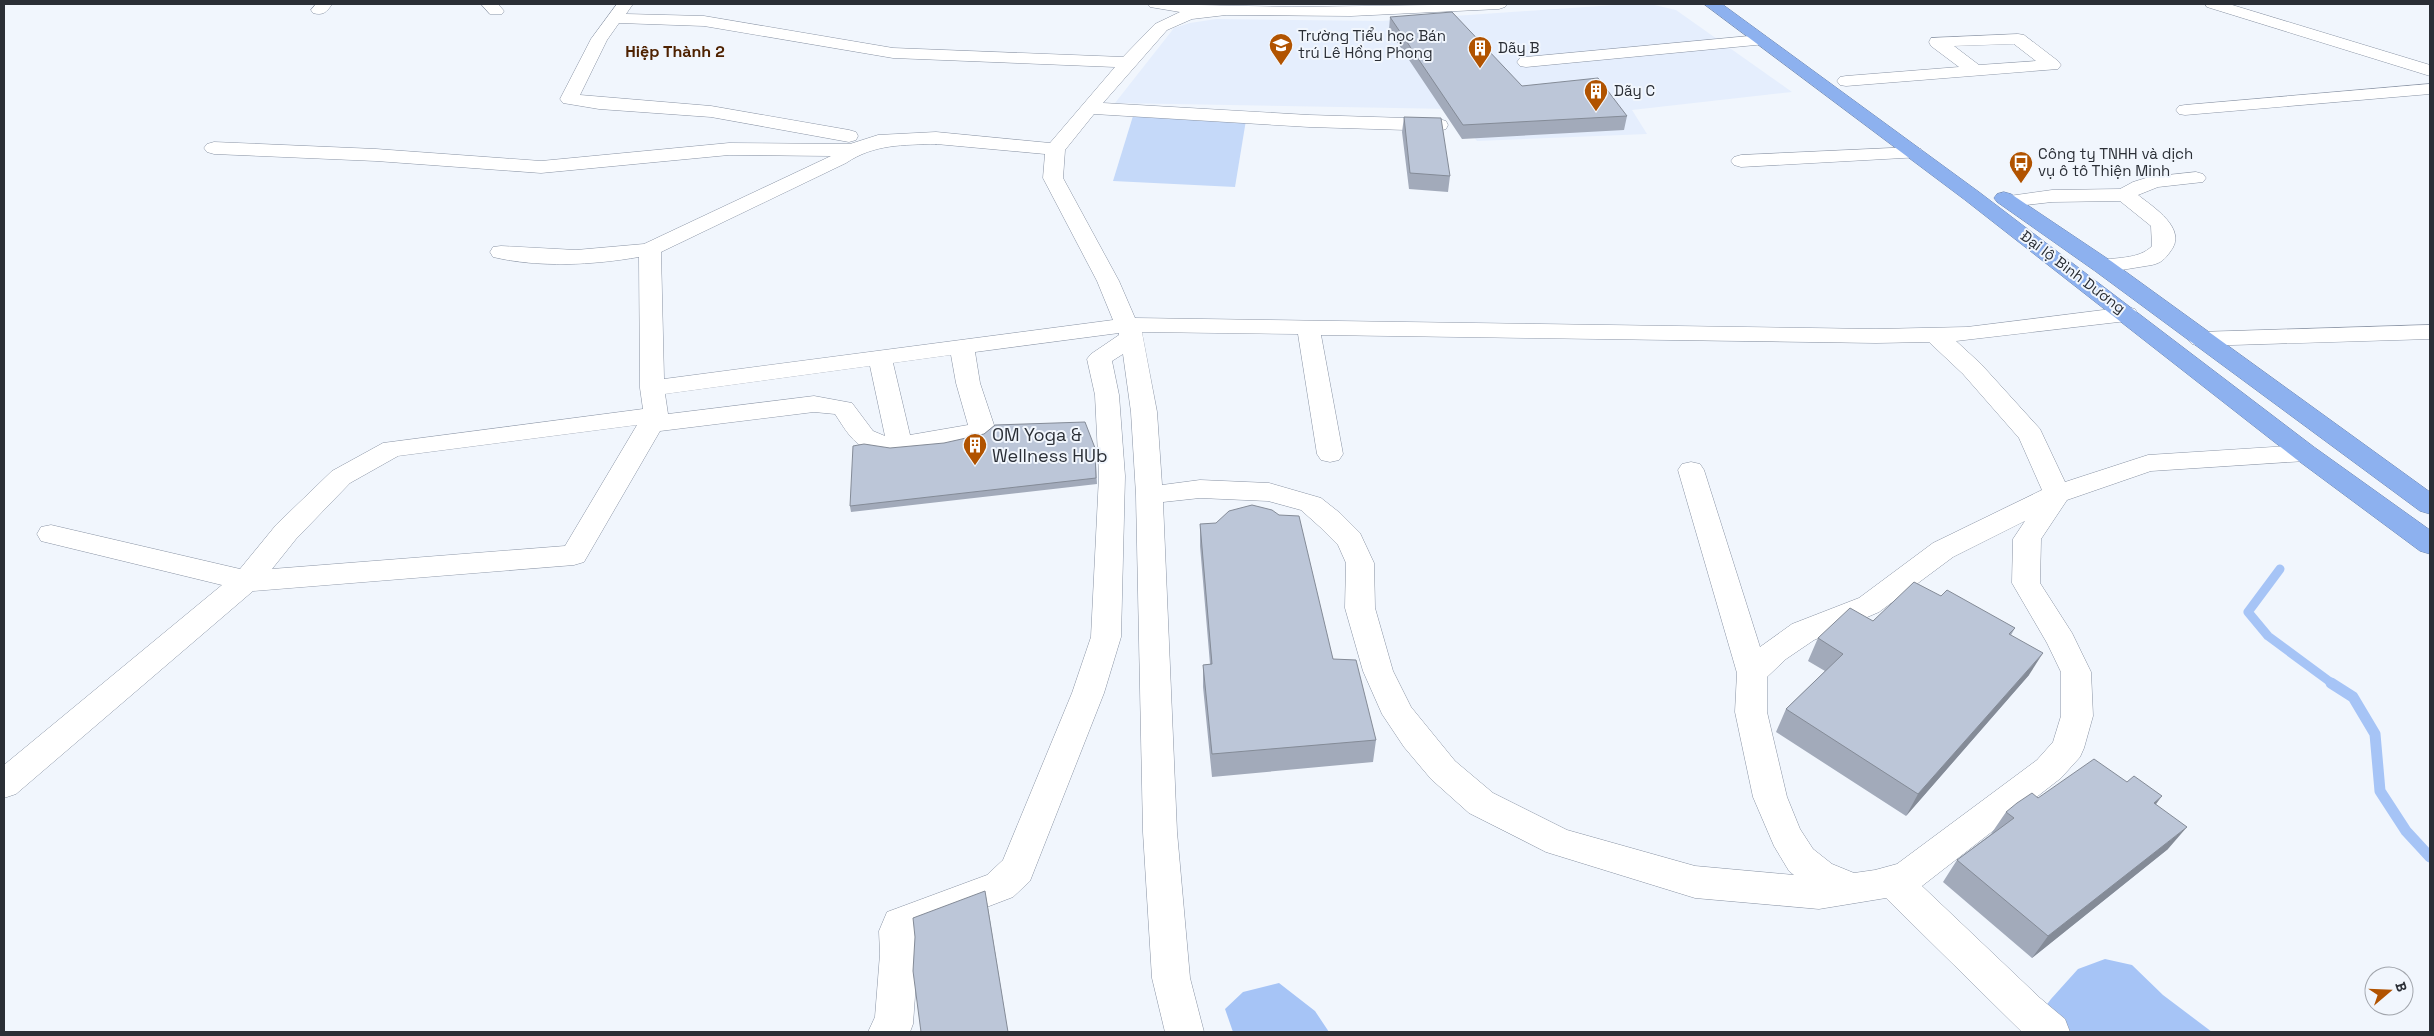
<svg xmlns="http://www.w3.org/2000/svg" width="2434" height="1036" viewBox="0 0 2434 1036" font-family="'Space Grotesk',sans-serif">
<style>
.built{fill:#e5eefd}
.green{fill:#c5d9f9}
.water{fill:#a6c4f6}
.lines{fill:none;stroke-linecap:round;stroke-linejoin:round}
.stream-far1{stroke:#a6c4f6;stroke-width:9}
.stream{stroke:#a6c4f6;stroke-width:11}
.minor-casing{stroke:#8993a4;stroke-width:1}
.highway-casing{stroke:#6b84ae;stroke-width:1}
.minor{fill:#fff;fill-rule:evenodd}
.highway{fill:#8db1ef;fill-rule:evenodd}
.wall{fill:#a2aaba}
.shaded-wall{fill:#848b97}
.building{fill:#bcc6d8;stroke:#848b97}
.labels{text-anchor:middle;stroke-width:4;stroke-linejoin:round;paint-order:stroke}
.far-poi-label{font-size:15px;fill:#2b2f36;stroke:#f1f6fd;text-anchor:start}
.far-street-label{font-size:15px;fill:#2b2f36;stroke:#f1f6fd}
.far-neighbourhood-label{font-size:16px;font-weight:bold;fill:#4f2201;stroke:#f1f6fd}
.poi-label{font-size:18px;fill:#2b2f36;stroke:#f1f6fd;text-anchor:start}
</style>
<rect width="100%" height="100%" fill="#f1f6fd"/>
<path class="built" d="M1629,4H1650L1676,10L1792,92L1632,110L1647,134L1477,141L1451,109L1115,103L1174,28L1190,23L1216,19L1382,21Z"/>
<path class="green" d="M1133,116L1246,120L1235,187L1113,181Z"/>
<path class="water" d="M2105,959L2132,965L2163,995L2212,1032H2026L2051,999L2078,969Z
M1279,983L1315,1011L1329,1032H1233L1225,1009L1243,992Z"/>
<g class="lines">
<path class="stream-far1" d="M2280,569L2248,612L2268,636L2333,684"/>
<path class="stream" d="M2331,683L2353,697L2375,734L2380,791L2406,831L2430,857"/>
<g class="minor-casing">
<path id="minor" d="M316,4H332C327,12 323,16 313,13L311,10Z
M481,4H498L504,11L502,14H490Z
M617,4H633L626,14L704,16L893,48L1123,57L1155,24L1180,12L1150,7L1148,4L1292,7L1507,4L1505,7L1499,9L1351,16L1226,15L1192,19L1167,30L1103,103L1309,115L1439,119L1446,121L1448,125L1446,129L1439,131L1309,127L1094,114L1065,150L1063,178L1119,281L1135,318L1876,329L1967,327L2127,307L2135,309L2138,314L2135,319L2127,321L1956,341L1981,364L2040,429L2065,482L2148,455L2305,445L2314,447L2318,453L2314,459L2305,461L2151,471L2067,500L2041,539L2040,583L2072,633L2091,672L2093,716L2084,748L2080,757L2061,778L1922,886L2040,998L2065,1019L2070,1032H2022L1886,898L1819,909L1695,898L1546,852L1469,813L1431,779L1404,747L1382,714L1363,671L1345,608L1346,563L1338,545L1320,527L1301,510L1268,501L1200,498L1163,502L1177,832L1190,978L1204,1032H1165L1152,978L1143,832L1136,495L1131,412L1123,354L1112,361L1119,395L1125,476L1121,637L1104,693L1030,881L1013,897L916,934L918,954L913,1024L910,1032H868L875,1017L880,954L879,931L887,912L987,875L1003,860L1072,693L1091,637L1099,476L1095,395L1087,359L1091,354L1119,335V333L975,352L980,383L995,428C992,433 989,436 984,438C967,446 885,457 869,450C852,443 845,429 835,414L814,412L660,431L584,562L574,565L253,591L16,794L4,798V765L222,585L41,541L37,534L41,527L51,525L240,569L276,525L332,471L383,443L643,409L640,388L639,257C593,265 539,268 493,257L490,252L493,247L501,246L576,250L644,244L831,156L729,155L541,173L376,161L214,154L207,152L204,148L207,144L214,142L376,149L541,161L729,143L850,144L878,135L936,132L1050,143L1115,67L893,58L704,26L619,23L607,40L580,95L711,106L849,130L856,132L858,136L856,140L849,142L711,117L599,109L563,103L560,99L591,39ZM936,144L1045,154L1043,178L1097,281L1113,320L664,379L661,252L846,163C874,144 903,145 936,144ZM1142,332L1298,334L1317,454L1321,460L1330,462L1339,460L1343,454L1321,335L1876,343L1929,342L1963,374L2019,438L2042,490L1933,543L1859,598L1792,624L1760,647L1704,470L1700,464L1691,462L1682,464L1678,470L1737,673L1735,712L1753,797L1774,846L1789,871L1794,875L1695,866L1567,830L1493,793L1455,761L1411,707L1393,671L1375,608L1374,563L1360,533L1340,513L1321,498L1269,483L1200,480L1162,485L1157,412ZM951,355L956,383L968,425L910,435L893,363ZM870,366L885,436L873,431L852,403L814,396L668,414L665,394ZM637,425L565,546L272,569L296,539L350,483L398,456ZM2025,521L2013,539L2012,583L2047,643L2061,672V716L2053,742L2037,760L1897,864L1875,870L1854,873L1832,864L1813,849L1800,829L1787,797L1767,712V677L1786,659L1814,640L1879,612L1953,557Z
M2205,4H2229L2430,65V76L2207,7Z
M2018,34L2024,35L2058,61L2061,65L2058,69L1846,86L1840,85L1837,81L1840,77L1846,76L1959,67L1931,46L1929,42L1931,38ZM2014,44L2036,61L1979,65L1954,46Z
M1760,35L1766,36L1768,40L1766,44L1526,67L1520,66L1517,62L1520,58L1526,57Z
M2430,84V94L2185,115L2179,114L2176,110L2179,106L2185,105Z
M1914,147L1921,149L1924,153L1921,157L1741,167L1734,165L1731,161L1734,157L1741,155Z
M2196,172L2203,174L2206,178L2203,182L2158,187L2138,195C2153,207 2189,229 2170,252C2165,259 2161,263 2152,265L2103,273L2095,271L2092,266L2095,261C2114,257 2139,260 2152,246L2151,226L2120,201L2052,202L2009,207L2002,205L1999,201L2002,197L2052,190L2120,189L2133,182L2149,177Z
M2430,325V339L2200,346L2192,344L2188,339L2192,334L2200,332Z"/>
</g>
<g class="highway-casing">
<path id="highway" d="M1704,4H1722L1979,192L2314,447L2430,530V554L2420,551L2296,459L1965,200Z
M2004,192L2011,194L2111,261L2430,492V514L2420,511L2095,271L1997,202L1994,198L1997,194Z"/>
</g>
<use href="#minor" class="minor"/>
<use href="#highway" class="highway"/>
</g>
<path class="wall" d="M1390,17L1522,86L1627,116L1624,130L1462,139L1389,30Z
M1404,117L1450,176L1448,192L1409,189L1402,132Z
M1095,448L1097,484L851,512L850,506Z
M1200,524L1333,659L1376,740L1373,762L1212,777L1203,687V665L1210,664L1200,546Z
M1941,596L2015,628L2011,635L2029,675L1906,816L1776,732L1786,709L1825,671L1808,661L1818,638L1873,621Z
M2038,798L2156,804L2168,849L2032,958L1943,882L1957,860L1991,834L2006,812Z"/>
<path class="shaded-wall" d="M2043,653L2029,675L1906,816L1918,794Z
M2162,796L2145,819L2154,803Z
M2187,827L2168,849L2032,958L2048,936Z
M985,891L988,908L1008,1032Z"/>
<path class="building" d="M1452,12L1522,86L1598,78L1627,116L1463,125L1390,17Z
M1404,117L1441,118L1450,176L1410,173Z
M1085,422L1095,448L1096,478L850,506L853,446L864,444L890,448L944,443L984,434L995,425Z
M1252,505L1272,510L1279,515L1299,516L1333,659L1356,660L1376,740L1212,754L1203,665L1212,664L1200,524L1216,523L1229,511Z
M1914,582L1941,596L1947,590L2015,628L2009,634L2043,653L1918,794L1786,709L1843,654L1818,638L1850,608L1873,621Z
M2094,759L2127,782L2134,776L2162,796L2154,803L2187,827L2048,936L1957,860L2014,818L2006,812L2017,803L2032,793L2038,798Z
M985,891L1008,1032H921L913,971L915,937L913,918Z"/>
<defs>
<g id="school-pin" transform="scale(1.25)"><path d="M0 17L-7.5 6A9.5 9.5 0 1 1 7.5 6Z" fill="#b15300" stroke="#f1f6fd"/><path d="M0-5L7-2L0 1L-7-2ZM-4 1L0 2.5L4 1V4Q0 6-4 4Z" fill="#fff"/></g>
<g id="building-pin" transform="scale(1.25)"><path d="M0 17L-7.5 6A9.5 9.5 0 1 1 7.5 6Z" fill="#b15300" stroke="#f1f6fd"/><path d="M-4-6H4V6H1V3H-1V6H-4ZM-2.5-4.3h1.7v1.8h-1.7ZM.8-4.3h1.7v1.8H.8ZM-2.5-1h1.7V.8h-1.7ZM.8-1h1.7V.8H.8Z" fill="#fff"/></g>
<g id="bus-pin" transform="scale(1.25)"><path d="M0 17L-7.5 6A9.5 9.5 0 1 1 7.5 6Z" fill="#b15300" stroke="#f1f6fd"/><path d="M-5-6H5V4H4V6H2V4H-2V6H-4V4H-5ZM-3.5-4V0h7V-4ZM-3.5 1.2v1.5H-2V1.2ZM2 1.2v1.5H3.5V1.2Z" fill="#fff"/></g>
</defs>
<g fill-rule="evenodd">
<use href="#school-pin" x="1281" y="45"/>
<use href="#building-pin" x="1480" y="48"/>
<use href="#building-pin" x="1596" y="91"/>
<use href="#bus-pin" x="2021" y="163"/>
<use href="#building-pin" x="975" y="445"/>
</g>
<g class="labels">
<g class="far-poi-label">
<text x="1298" y="41">Trường Tiểu học Bán<tspan x="1298" dy="17">trú Lê Hồng Phong</tspan></text>
<text x="1498" y="53">Dãy B</text>
<text x="1614" y="96">Dãy C</text>
<text x="2038" y="159">Công ty TNHH và dịch<tspan x="2038" dy="17">vụ ô tô Thiện Minh</tspan></text>
</g>
<g class="far-street-label">
<text transform="translate(2073 272) rotate(37)" y="5">Đại lộ Bình Dương</text>
</g>
<g class="far-neighbourhood-label">
<text x="675" y="57">Hiệp Thành 2</text>
</g>
<g class="poi-label">
<text x="992" y="441">OM Yoga &amp;<tspan x="992" dy="21">Wellness HUb</tspan></text>
</g>
</g>
<rect width="2434" height="1036" fill="none" stroke="#2b2f36" stroke-width="10"/>
<g transform="translate(2389 991) rotate(71)"><circle r="24" fill="#f1f6fd" stroke="#a2a6ad"/>
<path d="M0-4L9 19L0 12L-9 19Z" fill="#b15300"/>
<text y="-8" font-size="14" font-weight="bold" text-anchor="middle" fill="#2b2f36">B</text>
</g>
</svg>
